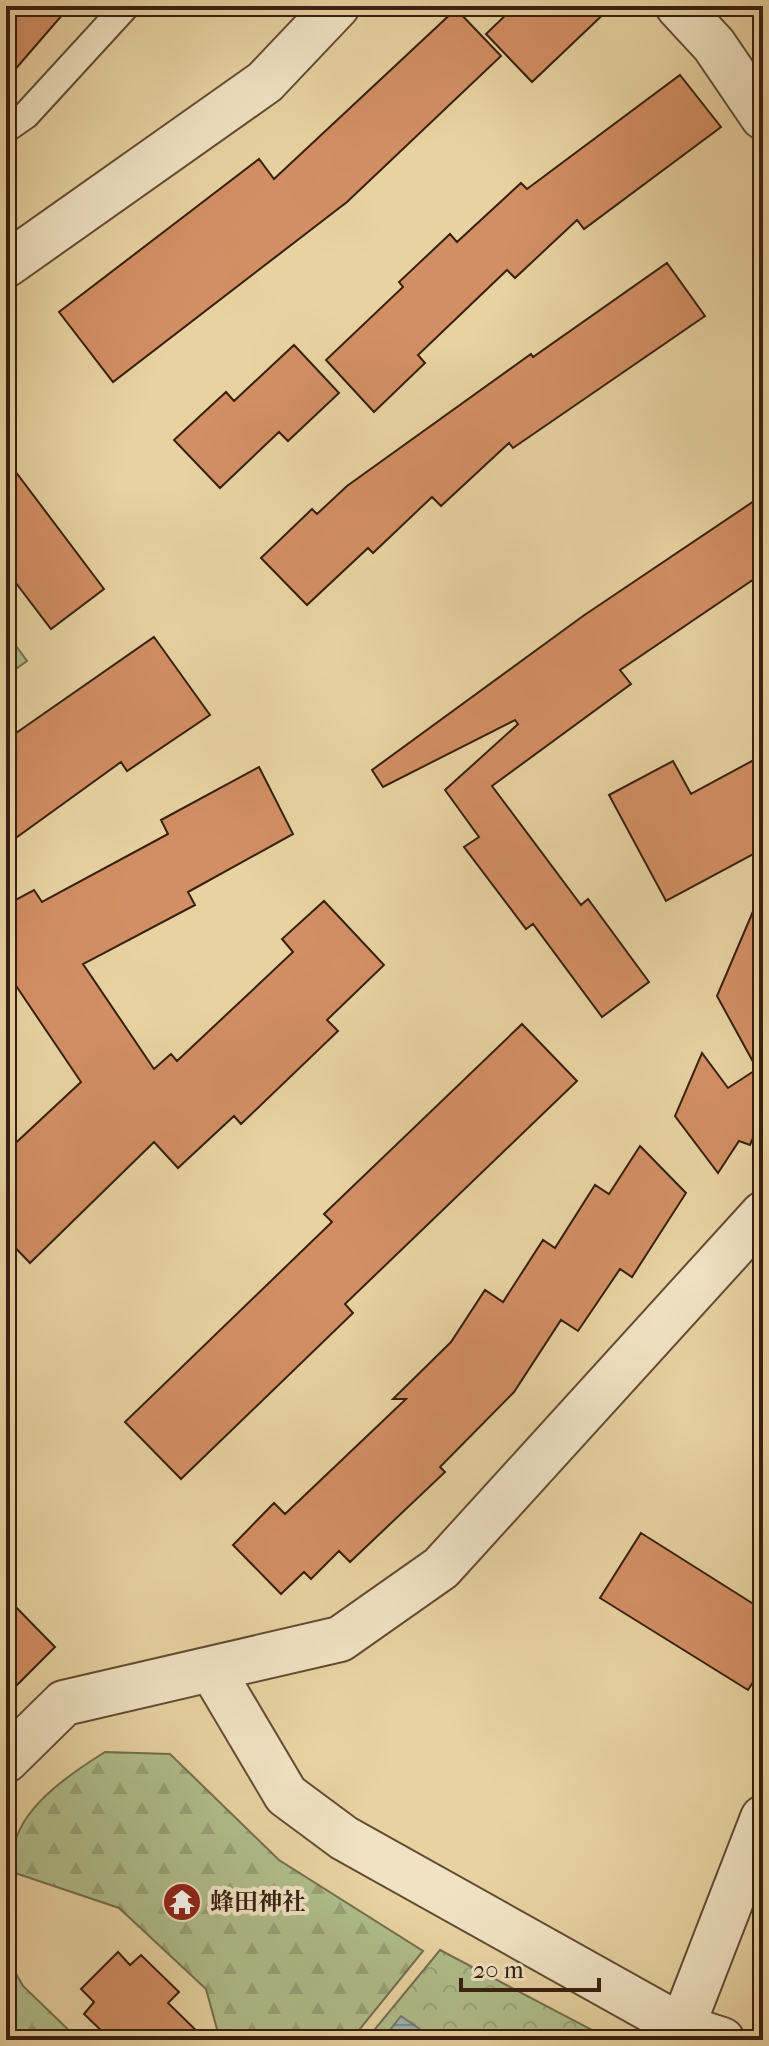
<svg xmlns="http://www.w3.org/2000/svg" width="769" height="2046" viewBox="0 0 769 2046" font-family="'IM FELL French Canon','Noto Serif JP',serif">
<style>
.forest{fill:url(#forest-firs);stroke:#736e4d;stroke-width:2}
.park{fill:url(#park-crowns);stroke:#736e4d;stroke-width:2}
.water{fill:url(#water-rules);stroke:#737970;stroke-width:2}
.building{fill:#d28f63;stroke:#372010;stroke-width:2}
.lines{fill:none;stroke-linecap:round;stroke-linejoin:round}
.service-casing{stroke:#634c34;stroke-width:30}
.minor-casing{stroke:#634c34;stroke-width:48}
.tertiary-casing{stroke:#634c34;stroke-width:48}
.service{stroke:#f0e2c3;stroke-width:26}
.minor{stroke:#f0e2c3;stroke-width:44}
.tertiary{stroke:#f0e2c3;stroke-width:44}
.labels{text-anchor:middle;stroke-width:8;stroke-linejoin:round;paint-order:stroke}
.poi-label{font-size:24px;font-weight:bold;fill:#372010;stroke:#f0e2c3;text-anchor:start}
</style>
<defs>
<pattern id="forest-firs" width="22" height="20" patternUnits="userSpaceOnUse" patternTransform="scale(2)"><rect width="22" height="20" fill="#afbd8a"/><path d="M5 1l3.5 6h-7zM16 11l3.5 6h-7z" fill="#97a276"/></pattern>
<pattern id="park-crowns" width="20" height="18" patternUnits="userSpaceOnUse" patternTransform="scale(2)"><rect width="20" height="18" fill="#afbd8a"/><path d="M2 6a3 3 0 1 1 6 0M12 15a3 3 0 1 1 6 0" fill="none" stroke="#97a276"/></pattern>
<pattern id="water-rules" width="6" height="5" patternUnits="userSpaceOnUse" patternTransform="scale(2)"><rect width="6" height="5" fill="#9bb5b0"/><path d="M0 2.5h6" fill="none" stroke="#7f938e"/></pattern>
</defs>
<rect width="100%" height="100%" fill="#e8d2a2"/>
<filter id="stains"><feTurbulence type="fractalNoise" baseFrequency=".0025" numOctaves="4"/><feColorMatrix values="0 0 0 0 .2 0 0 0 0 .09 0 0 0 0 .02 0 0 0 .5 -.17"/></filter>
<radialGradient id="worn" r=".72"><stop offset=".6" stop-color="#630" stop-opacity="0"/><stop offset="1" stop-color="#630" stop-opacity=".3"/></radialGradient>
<path class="forest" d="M105,1752L170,1754L279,1860L423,1951L351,2040H220L206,1989L119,1908L15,1873C0,1819 68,1775 105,1752Z
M6,1956L23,1986L79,2040H6Z"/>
<path class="park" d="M6,632L27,661L6,676Z
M440,1950L611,2040H366Z"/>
<path class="water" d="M401,2016L435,2040H382Z"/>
<path class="building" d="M6,6H70L6,80Z
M515,6H612L532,82L486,34Z
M456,9L501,56L347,202L113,382L59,312L259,159L274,179Z
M680,75L721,127L584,229L577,220L515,278L507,270L418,355L425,363L374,412L326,360L403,287L399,282L450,234L457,242L521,183L527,189Z
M667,263L705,316L513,448L509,443L441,506L432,497L373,553L368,548L307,605L261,558L312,509L317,514L347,486L531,354L533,357Z
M294,345L339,393L288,441L279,432L220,488L174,440L226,392L234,401Z
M6,459L104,589L51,629L6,570Z
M763,495V573L620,670L631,684L492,786L581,905L588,899L649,982L602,1017L533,924L526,929L464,847L479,837L445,790L518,724L515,720L383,787L372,770L583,616Z
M154,637L210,715L127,771L121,762L6,845V740Z
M763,755V849L666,901L609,795L673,761L691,794Z
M259,767L293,834L188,892L195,905L83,964L154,1069L171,1054L177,1061L293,952L282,939L324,901L384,965L327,1020L338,1031L241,1124L234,1116L178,1168L154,1142L30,1263L6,1238V1152L81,1082L6,971V905L34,890L42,902L168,834L161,820Z
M763,888V1115L750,1145L739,1141L718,1173L675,1116L702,1053L728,1088L757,1069L717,996Z
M522,1024L577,1081L345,1304L353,1313L181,1479L125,1422L332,1222L324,1214Z
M640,1146L686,1193L632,1277L620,1269L578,1331L561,1320L514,1392L440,1467L445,1472L350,1562L339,1551L311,1579L304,1572L281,1594L233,1545L274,1503L285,1514L406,1399H393L451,1342L485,1290L503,1302L543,1240L555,1248L595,1185L609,1194Z
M641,1533L763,1610V1667L748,1690L600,1598Z
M6,1597L55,1647L6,1696Z
M118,1952L130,1965L141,1955L179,1992L168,2003L206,2040H111L84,2014L94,2002L81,1989Z"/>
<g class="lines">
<g class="service-casing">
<path id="service" d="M6,129L26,115L126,6"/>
</g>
<g class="minor-casing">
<path id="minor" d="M212,1670L286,1795L344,1838L682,2027L722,2040
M682,2027L763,1818"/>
</g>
<g class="tertiary-casing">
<path id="tertiary" d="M678,6L714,45L763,117
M6,265L265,82L337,6
M6,1760L64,1703L340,1639L441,1568L763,1214"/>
</g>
<use href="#service" class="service"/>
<use href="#minor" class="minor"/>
<use href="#tertiary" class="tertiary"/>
</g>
<defs>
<g id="temple-disc" transform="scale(2)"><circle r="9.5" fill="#8f2418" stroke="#f0e2c3"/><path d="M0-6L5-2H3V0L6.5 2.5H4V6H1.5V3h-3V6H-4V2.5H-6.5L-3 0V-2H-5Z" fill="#fff"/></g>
</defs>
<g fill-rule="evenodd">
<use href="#temple-disc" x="182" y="1902"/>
</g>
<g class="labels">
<g class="poi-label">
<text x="210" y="1910">蜂田神社</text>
</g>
</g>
<rect width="769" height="2046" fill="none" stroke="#e8d2a2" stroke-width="32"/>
<rect x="8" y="8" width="753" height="2030" fill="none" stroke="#372010" stroke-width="4"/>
<rect x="16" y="16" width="737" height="2014" fill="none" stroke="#372010" stroke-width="2"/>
<path d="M461 1978v12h138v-12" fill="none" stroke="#372010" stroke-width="4"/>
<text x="473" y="1978" font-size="24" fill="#372010" stroke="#f0e2c3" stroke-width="6" paint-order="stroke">20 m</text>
<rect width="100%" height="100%" filter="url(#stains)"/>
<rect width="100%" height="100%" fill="url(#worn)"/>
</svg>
